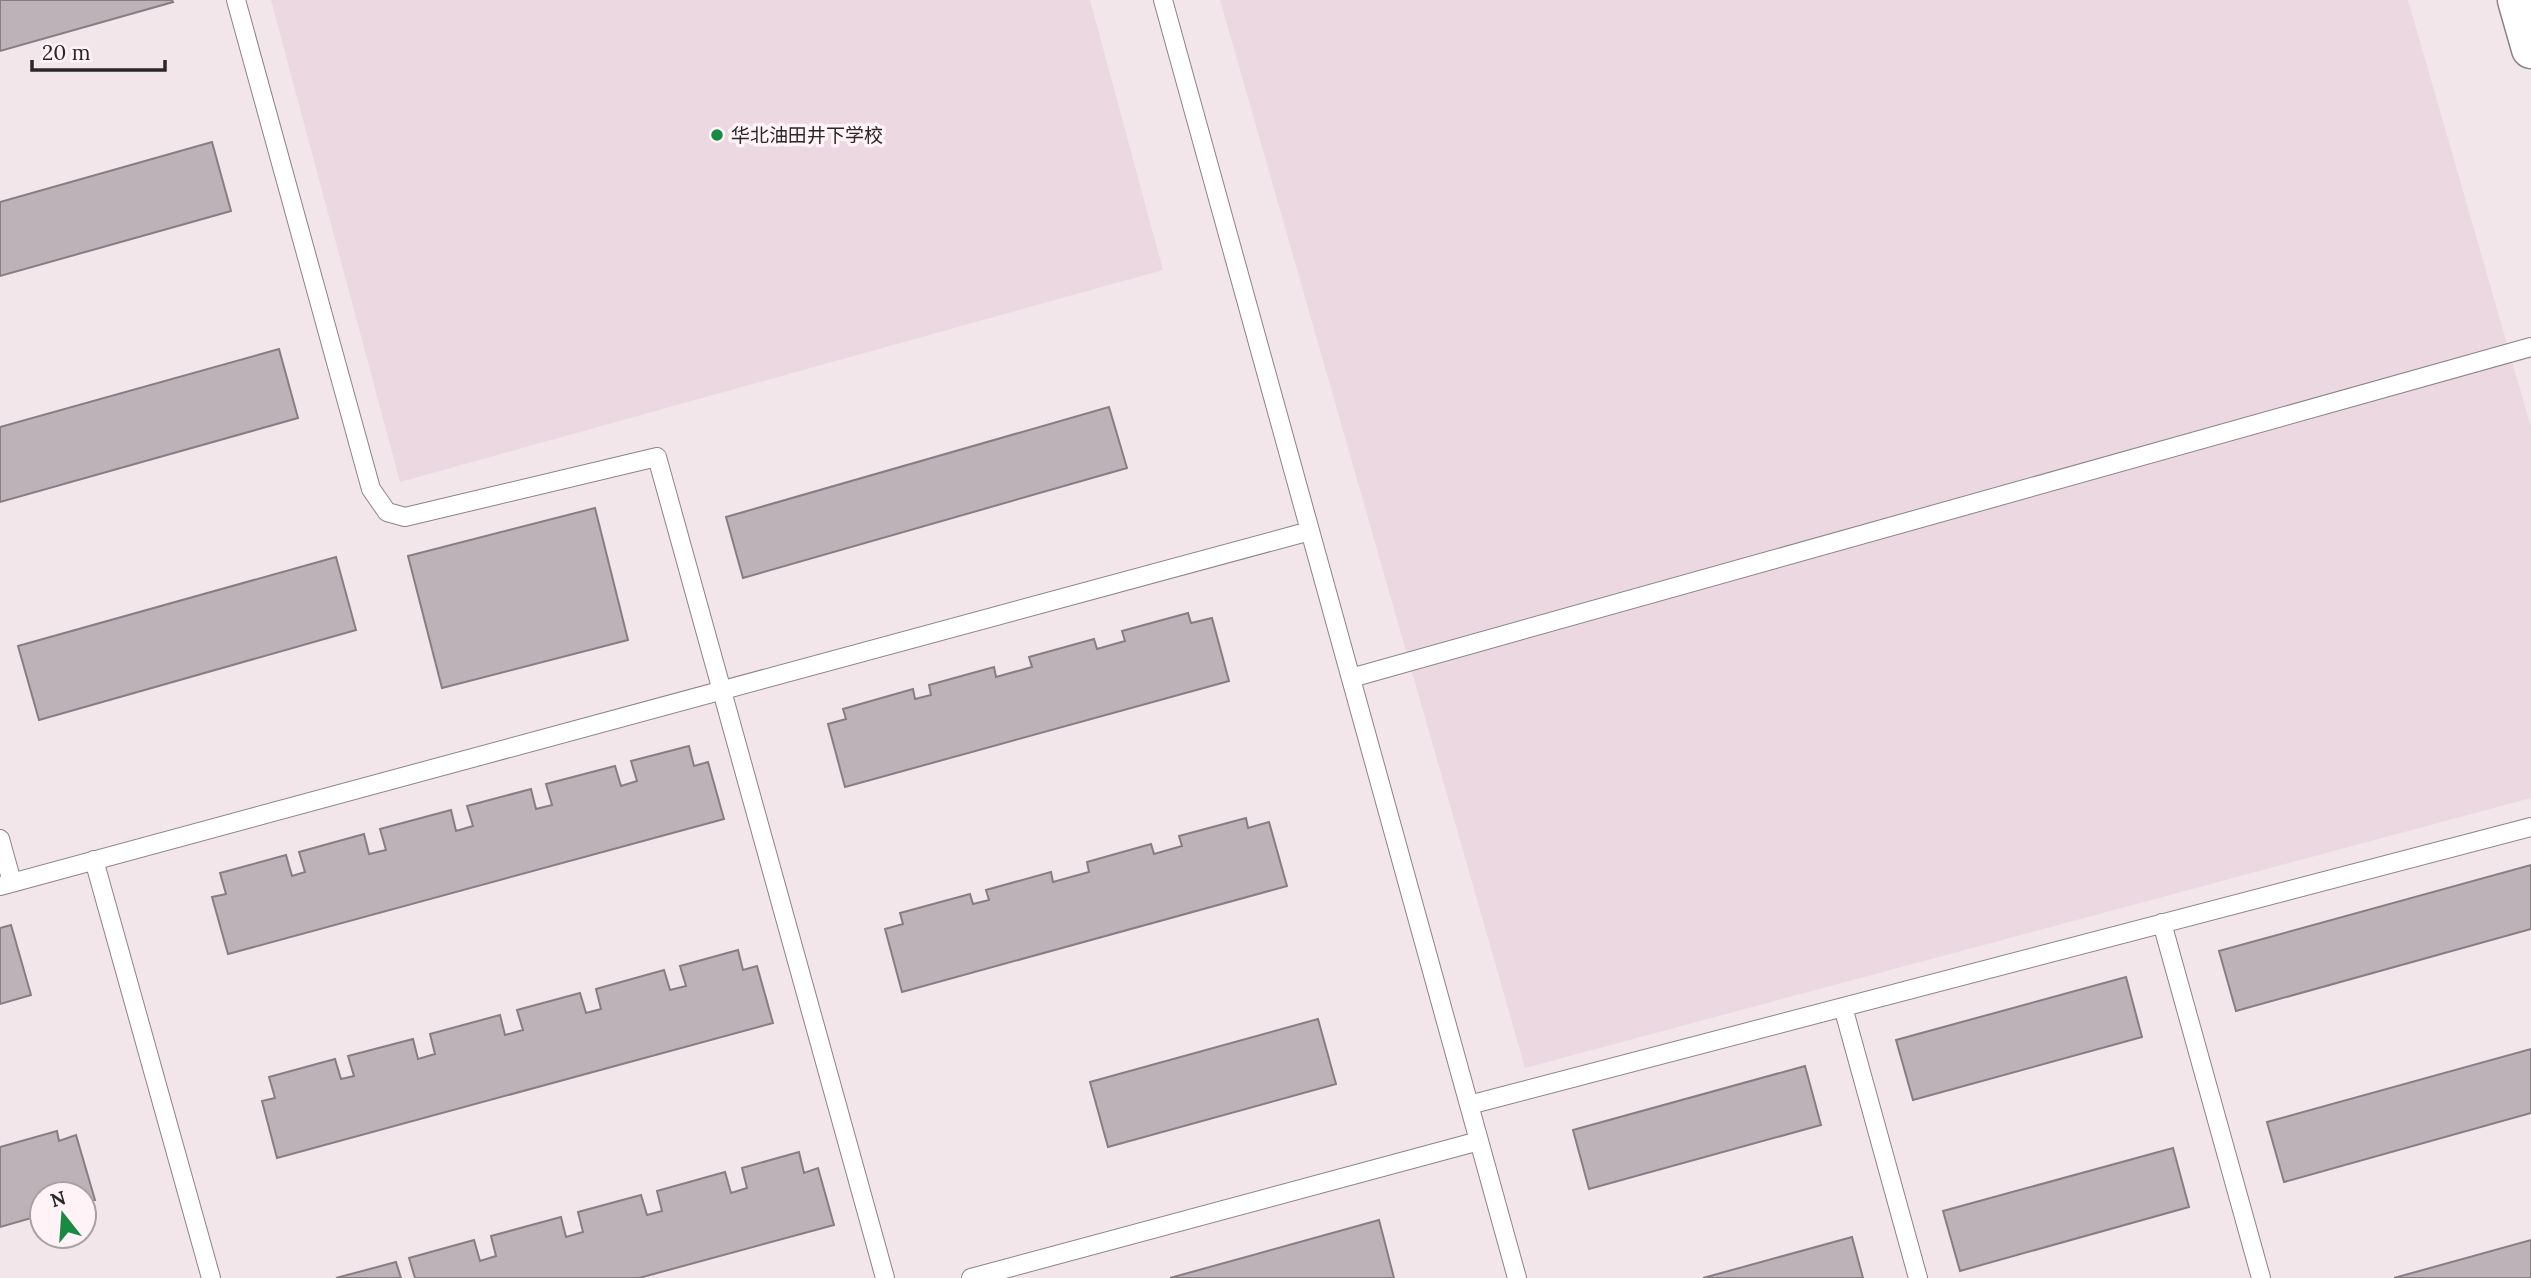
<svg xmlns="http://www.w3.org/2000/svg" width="2531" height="1278" viewBox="0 0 2531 1278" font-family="Lora,'Noto Sans SC',serif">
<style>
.built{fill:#ebd8e0}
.building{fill:#bdb2b7;stroke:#887d82;stroke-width:2}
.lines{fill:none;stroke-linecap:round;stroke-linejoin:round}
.lane-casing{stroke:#8d8387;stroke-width:20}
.primary-casing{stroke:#8d8387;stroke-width:41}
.lane{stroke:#fff;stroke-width:18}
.primary{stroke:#fff;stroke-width:38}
.poi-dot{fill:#188a43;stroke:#fff3f8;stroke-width:2.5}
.labels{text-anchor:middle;stroke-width:7;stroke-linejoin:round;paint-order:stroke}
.poi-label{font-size:19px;fill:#2b2728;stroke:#fff3f8;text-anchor:start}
</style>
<rect width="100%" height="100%" fill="#f2e6eb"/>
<path class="built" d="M271,0H1090L1163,270L400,482Z
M1220,0H2408L2531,427V798L1525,1068Z"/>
<path class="building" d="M0,0H172L173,2L0,51Z
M212,142L231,211L0,276V202Z
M279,349L298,418L0,502V427Z
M1109,407L1127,468L743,578L726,517Z
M595,508L628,640L442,688L408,556Z
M336,557L356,630L39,720L18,646Z
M1188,613L1191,623L1212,618L1229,681L845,787L828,724L846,719L843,709L913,689L915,699L931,695L929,685L994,667L996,677L1032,667L1029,657L1094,639L1097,649L1125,641L1122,631Z
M689,746L694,766L708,762L724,819L228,954L212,897L226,894L220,873L286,855L292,876L305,872L299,852L364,834L369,854L386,850L380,829L451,810L456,831L473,826L467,806L531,789L536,809L552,805L546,784L615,766L621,786L637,781L631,761Z
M1246,818L1248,828L1269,822L1287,886L902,992L885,929L903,924L900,913L970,894L973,904L989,900L986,890L1051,872L1053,882L1089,872L1087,862L1151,844L1154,854L1182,846L1179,836Z
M2531,865V929L2236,1011L2219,951Z
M11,925L31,995L0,1004V928Z
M738,950L743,970L757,966L773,1023L277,1158L262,1101L275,1098L269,1077L335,1059L341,1079L354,1076L348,1056L413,1039L418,1059L435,1054L430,1034L500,1015L505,1035L523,1030L517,1010L580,993L586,1013L601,1009L596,989L664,970L670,990L686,986L680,966Z
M2126,977L2142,1037L1913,1100L1896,1040Z
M1318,1019L1336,1084L1108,1147L1090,1082Z
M2531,1049V1113L2284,1182L2267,1122Z
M1805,1066L1821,1125L1589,1189L1573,1130Z
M57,1131L59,1141L76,1135L95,1200L84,1203V1194H42V1215L0,1227V1147Z
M2173,1148L2189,1207L1960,1271L1943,1211Z
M799,1152L804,1173L818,1168L834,1225L639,1278H415L409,1258L474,1240L480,1261L496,1256L491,1236L561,1217L566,1237L583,1232L578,1212L641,1195L647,1215L662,1211L657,1191L725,1172L731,1193L747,1188L742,1168Z
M1379,1220L1394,1278H1170Z
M1852,1237L1863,1278H1703Z
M2531,1240V1278H2394Z
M396,1262L401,1278H336Z"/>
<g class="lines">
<g class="lane-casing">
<path id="lane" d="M236,0L371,489L387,512L405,517L657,457L885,1278
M1163,0L1517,1278
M1351,678L2531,347
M0,839L12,882
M94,860L211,1278
M0,886L1310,531
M2162,923L2261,1278
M1843,1007L1918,1278
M1469,1105L2531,827
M971,1278L1479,1141"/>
</g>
<g class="primary-casing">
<path id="primary" d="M2517,0L2531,49"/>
</g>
<use href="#lane" class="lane"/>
<use href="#primary" class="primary"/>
</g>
<circle class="poi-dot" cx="717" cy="135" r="7"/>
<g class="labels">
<g class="poi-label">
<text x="731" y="142">华北油田井下学校</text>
</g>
</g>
<g transform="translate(63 1215) rotate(343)"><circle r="33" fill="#fff3f8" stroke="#aaa1a5" stroke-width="2"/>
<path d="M0-5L12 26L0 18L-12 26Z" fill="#188a43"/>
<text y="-10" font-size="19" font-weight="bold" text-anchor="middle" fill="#2b2728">N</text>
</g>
<path d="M32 60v10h133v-10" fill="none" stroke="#2b2728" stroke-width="3.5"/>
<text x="42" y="60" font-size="21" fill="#2b2728" stroke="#fff3f8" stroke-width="5" paint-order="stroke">20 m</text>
</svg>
